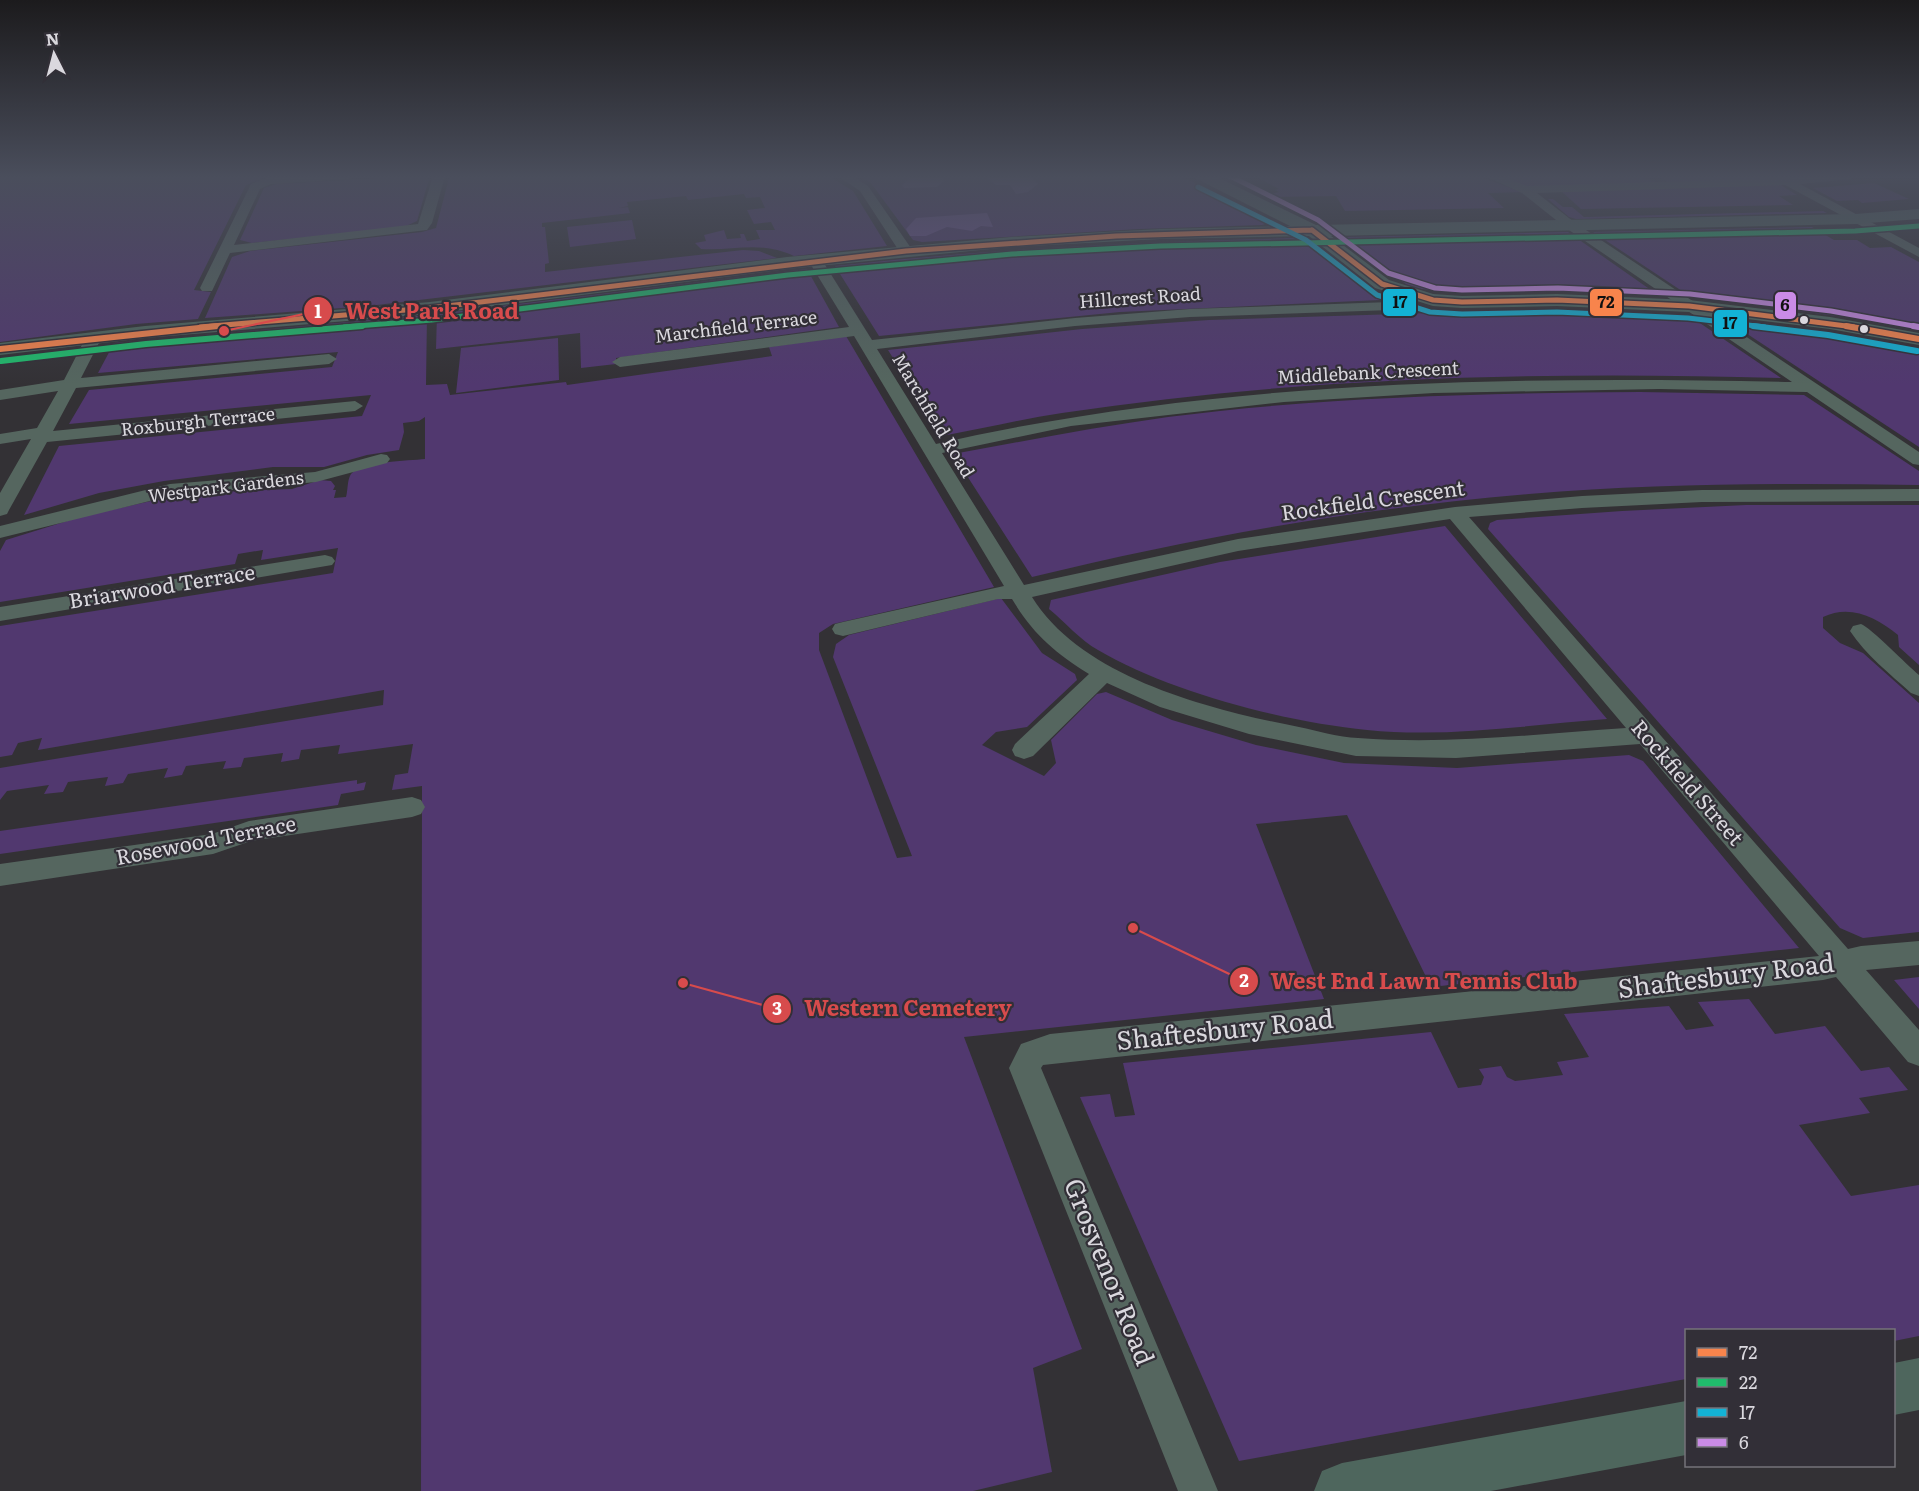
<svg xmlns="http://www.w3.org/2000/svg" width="1919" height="1491" viewBox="0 0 1919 1491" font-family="Literata,serif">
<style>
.green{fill:#51386f}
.forest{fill:#6f5194}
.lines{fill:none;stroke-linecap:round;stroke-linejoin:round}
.street{fill:#55665f;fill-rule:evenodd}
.secondary{fill:#4e665d;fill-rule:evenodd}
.bus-1-far1-casing{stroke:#322f37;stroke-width:8}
.bus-1-casing{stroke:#322f37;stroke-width:9}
.bus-2-far1-casing{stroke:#322f37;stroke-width:8}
.bus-2-casing{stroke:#322f37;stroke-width:9}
.bus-3-far1-casing{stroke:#322f37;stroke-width:8}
.bus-3-casing{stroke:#322f37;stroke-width:9}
.bus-4-far1-casing{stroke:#322f37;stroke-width:8}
.bus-4-casing{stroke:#322f37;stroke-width:9}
.bus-1-far1{stroke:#f8844c;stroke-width:5}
.bus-1{stroke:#f8844c;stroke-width:6}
.bus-2-far1{stroke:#20bc6c;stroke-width:5}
.bus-2{stroke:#20bc6c;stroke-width:6}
.bus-3-far1{stroke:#13b2d5;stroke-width:5}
.bus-3{stroke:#13b2d5;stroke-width:6}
.bus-4-far1{stroke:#ca8be6;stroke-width:5}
.bus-4{stroke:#ca8be6;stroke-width:6}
.bus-dot{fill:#dad8de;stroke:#322f37;stroke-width:2}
.labels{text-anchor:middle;stroke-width:4.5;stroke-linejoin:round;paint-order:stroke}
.far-street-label{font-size:18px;fill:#dad8de;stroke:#322f37}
.street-label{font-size:21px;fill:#dad8de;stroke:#322f37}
.near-street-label{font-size:26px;fill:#dad8de;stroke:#322f37}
.leader{fill:none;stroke:#d74b4c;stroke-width:2}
.callout-dot{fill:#d74b4c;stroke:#322f37;stroke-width:2}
.mark-label{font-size:18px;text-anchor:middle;font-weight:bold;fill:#fff}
.callout-label{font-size:22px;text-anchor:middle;font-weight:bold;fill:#d74b4c;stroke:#322f37;stroke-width:4.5;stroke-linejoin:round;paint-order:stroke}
.line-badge{stroke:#322f37;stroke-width:2}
.pale-badge-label{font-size:16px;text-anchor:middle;font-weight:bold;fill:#111}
</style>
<rect width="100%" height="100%" fill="#333135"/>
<path class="green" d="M8,176H283L262,178L246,185L194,290L211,292L198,319L136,324L0,342V178Z
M420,176L429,179L417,221L404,227L252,243L240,240L264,188L276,184Z
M454,176H829L853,191L887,246L794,256C759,240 735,251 701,249L695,243L706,241L704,235L724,230L727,239L741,238L740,234H744L747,241L760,239L756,230H775L771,222L754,224L747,210L765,208L760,197L746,198L744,194L688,200L686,196L627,202L628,206L619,208L628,207L630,213L542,223V227H545L549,263L545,264V272L743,250L759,251L777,258L368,306L205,318L232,257L250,251L422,232L436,228L449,178Z
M859,176H1181L1233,202L1231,204H1238L1268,219V223L1262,225L1139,229L922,242L913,240L876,190L870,182Z
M1255,176H1477L1522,192L1488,193L1504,208L1345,211L1336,196L1272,197L1267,195L1279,192L1275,190L1279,189Z
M1498,176H1640L1658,183L1529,187Z
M1656,176H1762L1773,180L1671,183Z
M1874,183L1909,199L1862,203L1858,200L1837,201L1813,188Z
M1779,184L1797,195L1779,196L1793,205L1581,209L1561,191Z
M1548,199H1553L1563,207H1572L1584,217L1823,211L1827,213L1576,219L1569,217Z
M632,220L636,239L570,247L567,227Z
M1812,227L1834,240H1857L1870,248L1891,247L1919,262V331L1852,318L1691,297L1593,232Z
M1568,232L1658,295L1565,290L1452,292L1422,289L1406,284L1394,276L1346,237Z
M1303,238L1380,300L1120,312L879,336L835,266C991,249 1147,241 1303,238Z
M807,269L839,327L616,358V364L581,368L580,333L436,349L437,314Z
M1559,309L1688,315L1781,378C1541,371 1300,377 1062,413C1022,419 982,429 942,436L888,350L1082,329L1209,320Z
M427,315L426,385L447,384L450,395L566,382L567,385L772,356L769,347L846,336L994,587L833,624L819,633V650L897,858L912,856L833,657L836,644L849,635L1001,598L1042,653L1075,674L1077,680L1027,727L996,732L982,745L1044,776L1056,763L1051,740L1097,694L1106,692L1172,720L1256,745L1344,763L1457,768L1629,755L1643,761L1799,948L1431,987L1347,815L1256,824L1324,999L964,1037L1082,1349L1033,1368L1052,1472L973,1491H421L422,786L392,790L395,775L408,773L413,744L338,754L340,745L301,750L299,759L281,762L283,753L244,758L241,767L223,769L226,761L186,766L182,775L164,778L168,768L128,774L123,783L105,786L108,777L68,782L63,792L44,794L49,785L7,791L0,800V768L383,705L384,690L38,750L42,738L18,743L12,755L0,757V626L333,573L338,548L261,560L263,550L238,554L235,564L0,602V551L6,540L80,517L151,501L218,492L292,489L320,480L331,481L335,486L333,490H336L334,498L346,497C348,490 347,480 351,474C362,461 408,461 425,459V417L419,421L403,423L404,432L399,450L367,455L324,467H273L164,481L99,493L24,515L59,446L362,416L371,395L69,424L89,390L332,367L338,352L98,373L114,343Z
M1723,318L1825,331L1907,347L1919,354V447Z
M558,338L559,380L456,393L461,348Z
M1640,392L1804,395L1919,471V485C1789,483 1659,483 1529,494C1361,508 1195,537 1032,577L953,454C1024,441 1096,427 1168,417C1324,397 1482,393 1640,392Z
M1746,505H1919V665L1899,647L1898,635C1876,617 1850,604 1823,617V628L1840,643L1863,653L1919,703V932L1863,938L1840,928L1488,529L1490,523L1497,520L1622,511Z
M1445,526L1607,719C1528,725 1446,738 1367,730C1285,722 1169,692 1098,650C1080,640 1065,622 1049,609L1051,600L1220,562Z
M357,780V784L366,782L364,790L341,794L338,805L0,854V831Z
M1919,977V1009L1894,980Z
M1749,999L1775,1034L1825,1026L1861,1071L1889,1067L1908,1090L1859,1098L1870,1113L1799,1125L1851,1196L1919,1185V1336L1894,1341V1330H1686V1379L1239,1461L1080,1097L1110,1094L1115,1117L1135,1115L1123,1063L1431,1032L1458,1088L1481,1085L1484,1077L1479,1069L1501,1066L1507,1077L1515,1081L1563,1075L1557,1062L1589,1057L1564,1014L1669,1006L1686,1030L1714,1026L1698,1002Z"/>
<path class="forest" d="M912,176H942L944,181L937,187L904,188L902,185Z
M993,176H1030L1038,184L1028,192L1016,194L1010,185H996L987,179Z
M987,213L993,227L981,226L972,231L947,227L926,236H910L906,229L916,218Z"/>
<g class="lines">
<path class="street" d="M294,176H355L349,179L271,184L260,189L234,245L418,224L433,176H445L432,223L427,230L230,253L212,291H202L200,288L251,184L269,177Z
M838,176H852L868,186L913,251L911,254H901L860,191Z
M1485,176H1501L1527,186L1857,176L1851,179L1800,184L1919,248V257L1785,185L1537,193L1574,222L1919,452V465L1913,464L1807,392L1660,389L1434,393L1284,402L1071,426L942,453L1024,585L1238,539L1455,507L1582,496L1702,490L1919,489V501L1702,502L1582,508L1469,517L1848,949L1861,946L1919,941V965L1866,970L1919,1030V1066L1908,1062L1836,977L1823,980L1043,1065L1041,1068L1218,1491H1178L1009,1068L1021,1044L1050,1034L1819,956L1640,744L1456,758L1356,756L1249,734L1160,707L1107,683L1033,756L1024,759L1015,756L1012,750L1015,744L1089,674C1054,652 1033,634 1012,599H998L843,636L835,634L832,629L835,624L843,622L1004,586L854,336L620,367L612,362L620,357L849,327L808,260L815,256L822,260L872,340L1075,318L1190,309L1391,302C1402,300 1405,293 1414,291L1421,295L1411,306L1391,310L1190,317L1075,326L877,349L936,444C1216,380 1506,376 1792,382L1566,228L1522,193ZM1450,519L1626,728C1537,734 1447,745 1358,738C1338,737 1318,731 1299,727C1211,710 1082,678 1032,597L1238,551Z
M94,332L102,337L81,378L329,354L337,359L329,364L76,388L53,431L355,401L363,406L355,411L47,442L9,510L7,514L0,516V493L31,439L0,444V434L37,428L58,391L0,400V390L64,380L86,337Z
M381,454L387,455L390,459L387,463L316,482L170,496L0,538V526L170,484L315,472Z
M325,555L332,557L335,561L332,565L0,621V607Z
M1861,624C1870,627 1908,666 1919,675V696L1911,693C1890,674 1866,655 1850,631L1853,626Z
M412,797L421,800L425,807L421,814L412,817L251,841L213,854L0,886V864L212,834L249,821Z"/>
<path class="secondary" d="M1195,176H1215L1316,225L1855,214L1919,209V219L1855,224L1331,236L1389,280L1433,294L1462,296L1557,294L1689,300L1830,317L1919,333V345L1830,329L1689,312L1557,306L1462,308L1433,306L1375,288L1309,236L1160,239L1011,247L787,269L430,314L145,338L0,355V343L145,326L430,302L787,257L1011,237L1160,229L1290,226L1197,179Z
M1919,1358V1410L1894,1415V1363Z
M1686,1401V1455L1491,1491H1314L1322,1471L1342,1463Z"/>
<g class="bus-1-far1-casing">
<path id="bus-1-far1" d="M1312,230L1382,284L1433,300L1462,302L1557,300L1689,306L1854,327
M200,327L430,308L906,251L1116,236L1312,230"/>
</g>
<g class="bus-1-casing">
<path id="bus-1" d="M1846,326L1919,339
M0,349L218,326"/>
</g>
<g class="bus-2-far1-casing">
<path id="bus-2-far1" d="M344,327L432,320L788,275L1012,254L1160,246L1855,231L1919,226"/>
</g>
<g class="bus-2-casing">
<path id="bus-2" d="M1,361L146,344L362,326"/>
</g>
<g class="bus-3-far1-casing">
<path id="bus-3-far1" d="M1198,187L1306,240L1377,295L1430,312L1462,314L1557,312L1688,318L1765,327"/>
</g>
<g class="bus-3-casing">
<path id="bus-3" d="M1753,326L1828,335L1917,351"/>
</g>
<g class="bus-4-far1-casing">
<path id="bus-4-far1" d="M1230,176L1318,220L1388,273L1435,288L1462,290L1558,288L1690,294L1831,311L1919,327"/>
</g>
<g class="bus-4-casing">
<path id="bus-4" d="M1913,326L1919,327"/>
</g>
<use href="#bus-1-far1" class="bus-1-far1"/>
<use href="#bus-1" class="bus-1"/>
<use href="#bus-2-far1" class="bus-2-far1"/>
<use href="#bus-2" class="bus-2"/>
<use href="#bus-3-far1" class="bus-3-far1"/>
<use href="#bus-3" class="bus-3"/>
<use href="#bus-4-far1" class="bus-4-far1"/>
<use href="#bus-4" class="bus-4"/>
</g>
<linearGradient id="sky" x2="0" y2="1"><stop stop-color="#1c1b1d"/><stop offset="0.46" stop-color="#4a4e5c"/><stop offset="1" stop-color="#4a4e5c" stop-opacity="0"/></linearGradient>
<rect width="1919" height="385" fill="url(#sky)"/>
<g class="bus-dot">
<circle cx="1804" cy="320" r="5"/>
<circle cx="1864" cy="329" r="5"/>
</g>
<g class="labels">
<g class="far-street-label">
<text transform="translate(1140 298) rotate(-4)" y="6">Hillcrest Road</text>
<text transform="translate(736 327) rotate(-7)" y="6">Marchfield Terrace</text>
<text transform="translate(1368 373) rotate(-3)" y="6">Middlebank Crescent</text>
<text transform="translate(933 416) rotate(59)" y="6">Marchfield Road</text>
<text transform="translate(198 422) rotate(-6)" y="6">Roxburgh Terrace</text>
<text transform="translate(226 487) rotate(-7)" y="6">Westpark Gardens</text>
</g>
<g class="street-label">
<text transform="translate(1373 501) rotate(-8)" y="7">Rockfield Crescent</text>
<text transform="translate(162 587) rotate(-9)" y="7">Briarwood Terrace</text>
<text transform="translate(1687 783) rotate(49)" y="7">Rockfield Street</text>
<text transform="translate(206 841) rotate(-11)" y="7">Rosewood Terrace</text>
</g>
<g class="near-street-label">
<text transform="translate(1726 976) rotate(-7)" y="9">Shaftesbury Road</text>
<text transform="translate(1225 1030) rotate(-6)" y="9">Shaftesbury Road</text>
<text transform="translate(1109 1272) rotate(68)" y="9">Grosvenor Road</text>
</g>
</g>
<path class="leader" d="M224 331L318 311M1133 928L1244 981M683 983L777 1009"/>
<g class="callout-dot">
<circle cx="224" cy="331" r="6"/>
<circle cx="1133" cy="928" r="6"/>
<circle cx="683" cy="983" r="6"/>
<circle cx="318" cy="311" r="15"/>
<circle cx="1244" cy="981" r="15"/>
<circle cx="777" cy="1009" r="15"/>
</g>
<g class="mark-label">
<text x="318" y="318">1</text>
<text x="1244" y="987">2</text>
<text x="777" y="1015">3</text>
</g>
<g class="callout-label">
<text x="432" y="319">West Park Road</text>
<text x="1424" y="989">West End Lawn Tennis Club</text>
<text x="908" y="1016">Western Cemetery</text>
</g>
<g class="line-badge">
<rect x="1589" y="288" width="34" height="29" rx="6" fill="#f8844c"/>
<rect x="1382" y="288" width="35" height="29" rx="6" fill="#13b2d5"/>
<rect x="1774" y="291" width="23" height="29" rx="6" fill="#ca8be6"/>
<rect x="1713" y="309" width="35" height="29" rx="6" fill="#13b2d5"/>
</g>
<g class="pale-badge-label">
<text x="1606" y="308">72</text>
<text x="1400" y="308">17</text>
<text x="1785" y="311">6</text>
<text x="1730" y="329">17</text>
</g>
<rect x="1685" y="1329" width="210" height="138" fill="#322f37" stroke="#75737a" stroke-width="1.5"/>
<rect x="1697" y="1348" width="30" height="9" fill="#f8844c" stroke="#75737a" stroke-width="1.5"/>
<text x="1739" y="1359" font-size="18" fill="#dad8de">72</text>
<rect x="1697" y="1378" width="30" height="9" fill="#20bc6c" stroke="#75737a" stroke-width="1.5"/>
<text x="1739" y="1389" font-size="18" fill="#dad8de">22</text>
<rect x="1697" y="1408" width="30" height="9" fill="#13b2d5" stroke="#75737a" stroke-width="1.5"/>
<text x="1739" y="1419" font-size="18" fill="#dad8de">17</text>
<rect x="1697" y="1438" width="30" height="9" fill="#ca8be6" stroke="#75737a" stroke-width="1.5"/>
<text x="1739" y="1449" font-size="18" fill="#dad8de">6</text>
<g transform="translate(54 54) rotate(354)" stroke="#322f37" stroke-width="4.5" paint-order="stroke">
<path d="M0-4.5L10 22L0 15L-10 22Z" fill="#dad8de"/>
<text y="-9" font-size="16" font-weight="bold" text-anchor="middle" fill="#dad8de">N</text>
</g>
</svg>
